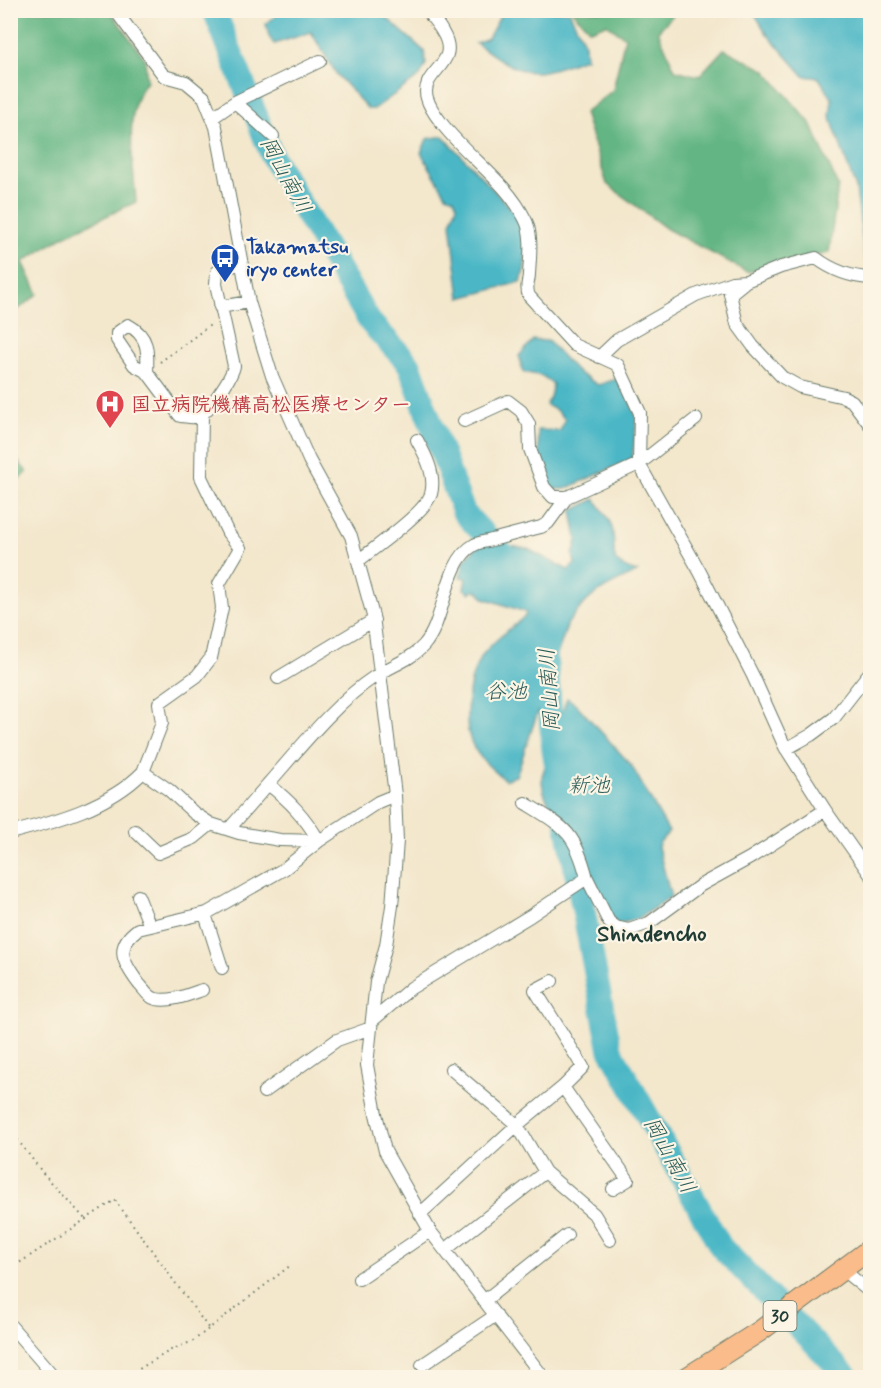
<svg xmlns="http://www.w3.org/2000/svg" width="881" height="1388" viewBox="0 0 881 1388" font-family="Mynerve,'Klee One',sans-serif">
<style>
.forest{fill:#63b684;stroke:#417a5c;stroke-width:1.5}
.water{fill:#4bb7c6;stroke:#357a7d;stroke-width:1.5}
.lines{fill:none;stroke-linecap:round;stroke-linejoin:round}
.river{stroke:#4bb7c6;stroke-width:24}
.minor-casing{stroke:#697869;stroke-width:14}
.primary-casing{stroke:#697869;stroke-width:22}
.path{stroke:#697869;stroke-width:2;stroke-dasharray:1.5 4.5;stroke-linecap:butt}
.minor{stroke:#fff;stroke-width:12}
.primary{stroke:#f9bc8a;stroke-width:20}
.labels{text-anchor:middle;stroke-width:4.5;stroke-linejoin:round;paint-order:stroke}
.shield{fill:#fcf5e5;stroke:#617469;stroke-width:1.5}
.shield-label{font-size:18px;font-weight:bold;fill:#1f3d34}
.transit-label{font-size:20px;font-weight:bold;fill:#164399;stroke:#fcf5e5;text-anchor:start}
.health-label{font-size:20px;font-weight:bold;fill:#be3a42;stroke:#fcf5e5;text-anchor:start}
.water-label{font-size:21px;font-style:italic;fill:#2a5c58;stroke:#fcf5e5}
.quarter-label{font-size:22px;font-weight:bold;fill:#1f3d34;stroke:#fcf5e5}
</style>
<rect width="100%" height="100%" fill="#fcf5e5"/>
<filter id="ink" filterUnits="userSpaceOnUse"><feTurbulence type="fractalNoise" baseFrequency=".0167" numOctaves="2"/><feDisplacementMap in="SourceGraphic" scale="12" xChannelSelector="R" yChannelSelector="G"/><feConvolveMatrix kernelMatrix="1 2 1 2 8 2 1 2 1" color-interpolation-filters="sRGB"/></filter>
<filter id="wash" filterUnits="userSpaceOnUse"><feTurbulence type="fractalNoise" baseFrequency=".008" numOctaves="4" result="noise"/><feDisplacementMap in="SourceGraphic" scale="24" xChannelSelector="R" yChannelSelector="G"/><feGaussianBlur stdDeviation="1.35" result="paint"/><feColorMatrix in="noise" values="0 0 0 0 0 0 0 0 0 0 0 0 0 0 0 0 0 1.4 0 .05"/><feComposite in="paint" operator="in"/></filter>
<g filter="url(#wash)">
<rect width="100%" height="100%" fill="#f3e7cc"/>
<path class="forest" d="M11,11H110L145,59L147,82C122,107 134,168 136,202L62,237L23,262L38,294L11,315Z
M572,11H677L658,31L675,70L699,76L724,49L765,70L811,124L838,186L829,253L747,272L667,229L607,184L584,113L613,90L625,37L606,24L590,30Z
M10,452L27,472L11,486H10Z"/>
<path class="water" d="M281,11H379L424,51L426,64L420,76L374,109H368L337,75L311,32L274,44L269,37L266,24Z
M503,11H569L585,44L586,58C572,62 548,73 535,72C513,72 493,55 476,43L488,38Z
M753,11H870V260L865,259L856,189L830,116L832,99L819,78L804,76L767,34Z
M443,136L520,218C526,238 528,262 521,282L460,298L451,223L457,205L454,198L446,195L421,153L427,139Z
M533,340L548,341L577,372L598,385L620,378L637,418L632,459L565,489H551L539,456L538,430L560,431L565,419L556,410L546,405L550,398L553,384L542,376L523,372L519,356Z
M595,499C600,507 610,518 612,528C618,554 604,562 637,572C605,587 590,593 568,623L516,776L505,780C469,751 463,737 469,692C471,679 476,663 484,653C495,639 513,627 526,615L525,612L484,598L478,591H473L470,593L464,589L466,578L460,577L465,559L477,547L500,544L528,549L568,570L575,564L573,555L577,540L572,511Z
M567,698L576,704L631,765L669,832L659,843L658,847L671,897L637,919L618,924L612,920C605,905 595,889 590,873C587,863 587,851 582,842C569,815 541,812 542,776Z"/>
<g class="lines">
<path class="river" d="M214,10L273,158L370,322L409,364L464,513L507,558
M545,648L553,747L558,775
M567,824L610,1049L721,1247L848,1378"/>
</g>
</g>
<g filter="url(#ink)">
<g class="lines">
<g class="minor-casing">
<path id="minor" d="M115,10L164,76L186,82L204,97L216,127L249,302L272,376L309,460L351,536L373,616L395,795L397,841L392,906L386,945L376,982L367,1065L376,1114L385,1151L430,1231L544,1378
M427,10C432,18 439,25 443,33C462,65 419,71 427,98C430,109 437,117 443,125C469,158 507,182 525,219C533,233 530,258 529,274C529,282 525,287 529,296L574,345L618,365L640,413L639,464L700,572L753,676L785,747L825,810L870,874
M235,102L273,136
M212,118L235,102L320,61
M746,281L730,294L737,324L753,346L782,377L800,387L844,397L852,401L870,425
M220,307L249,302
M599,357L617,340L696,295L732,282L746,281L781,267L816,258C832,270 851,277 870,278
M147,372C148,352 149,336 128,325L117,333V340L134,365L147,372L180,416C186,416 193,419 199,416C209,411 232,377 234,366L216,284L217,272L224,267L241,264
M202,415L201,477L228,533L240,548L219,584L222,608L211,658L197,676L159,703L162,723L143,772L169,790L194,813L211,824L239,833L280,840L319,841L378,802L395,795
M464,421L508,401L521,411L529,424L530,449L544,487L553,497H567
M358,561C374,548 425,513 431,494C436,475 426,456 417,440
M278,678L374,620
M786,749L811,735L834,718L870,672
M525,803C564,827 575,831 587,878
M229,829L268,784
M135,831L158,853L194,838L211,824
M10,833C56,821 109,807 143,772
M138,896L150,926
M205,914L222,968
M202,990C188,995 171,1002 156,999C148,997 145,990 139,984C124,964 113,947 138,929L207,913L284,869L319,841C305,817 290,801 268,784C299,749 336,702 374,677C390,666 411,660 424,645C446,620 444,562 474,545C479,542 487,541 492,540C508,536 524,531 541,527L548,523L567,497L639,464L696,419
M372,1021L411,988L530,916L587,878L609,922L616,927L629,930L649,923L701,885L750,858L825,810
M451,1069L517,1125L545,1172L594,1214L610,1240
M563,1087L628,1180L613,1189
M264,1092L337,1040L371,1028
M420,1214L517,1125L563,1087L583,1067L535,990L552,981
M445,1250L545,1172
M843,1270L870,1292
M359,1279L430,1231
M484,1301L567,1235
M10,1325L56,1378
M422,1365L496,1315
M527,1378L538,1370"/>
</g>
<g class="primary-casing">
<path id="primary" d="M686,1378L760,1331L870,1249"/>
</g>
<path class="path" d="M160,362L213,323
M10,1130L43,1173L85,1219
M10,1269L115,1200L209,1329
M124,1378L171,1350L193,1341L291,1265"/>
<use href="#minor" class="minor"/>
<use href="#primary" class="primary"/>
</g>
</g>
<defs>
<g id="bus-pin" transform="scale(1.5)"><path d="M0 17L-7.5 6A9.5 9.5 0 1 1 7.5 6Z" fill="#1a4fb4" stroke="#fcf5e5"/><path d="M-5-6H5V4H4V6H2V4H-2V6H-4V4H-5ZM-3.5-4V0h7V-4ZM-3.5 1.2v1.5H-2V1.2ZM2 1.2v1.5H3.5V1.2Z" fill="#fff"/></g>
<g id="hospital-pin" transform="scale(1.5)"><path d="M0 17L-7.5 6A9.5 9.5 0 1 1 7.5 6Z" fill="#e0444e" stroke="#fcf5e5"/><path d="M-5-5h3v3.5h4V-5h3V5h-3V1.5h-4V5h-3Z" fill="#fff"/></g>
</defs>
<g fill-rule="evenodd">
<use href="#bus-pin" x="225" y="258"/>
<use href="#hospital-pin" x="110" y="404"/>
</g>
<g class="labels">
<rect class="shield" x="763.5" y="1301" width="33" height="30" rx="4.5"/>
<g class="shield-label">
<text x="780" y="1322">30</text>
</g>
<g class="transit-label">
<text x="246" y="253">Takamatsu<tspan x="246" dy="23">iryo center</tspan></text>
</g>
<g class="health-label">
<text x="131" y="411">国立病院機構高松医療センター</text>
</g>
<g class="water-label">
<text transform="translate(286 175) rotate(62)" y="7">岡山南川</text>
<text transform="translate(549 690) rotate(-94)" y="7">岡山南川</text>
<text x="506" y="698">谷池</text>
<text x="589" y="792">新池</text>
<text transform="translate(670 1155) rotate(61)" y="7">岡山南川</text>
</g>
<g class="quarter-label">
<text x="652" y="941">Shindencho</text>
</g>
</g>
<rect width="881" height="1388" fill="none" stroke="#fcf5e5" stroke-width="36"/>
</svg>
